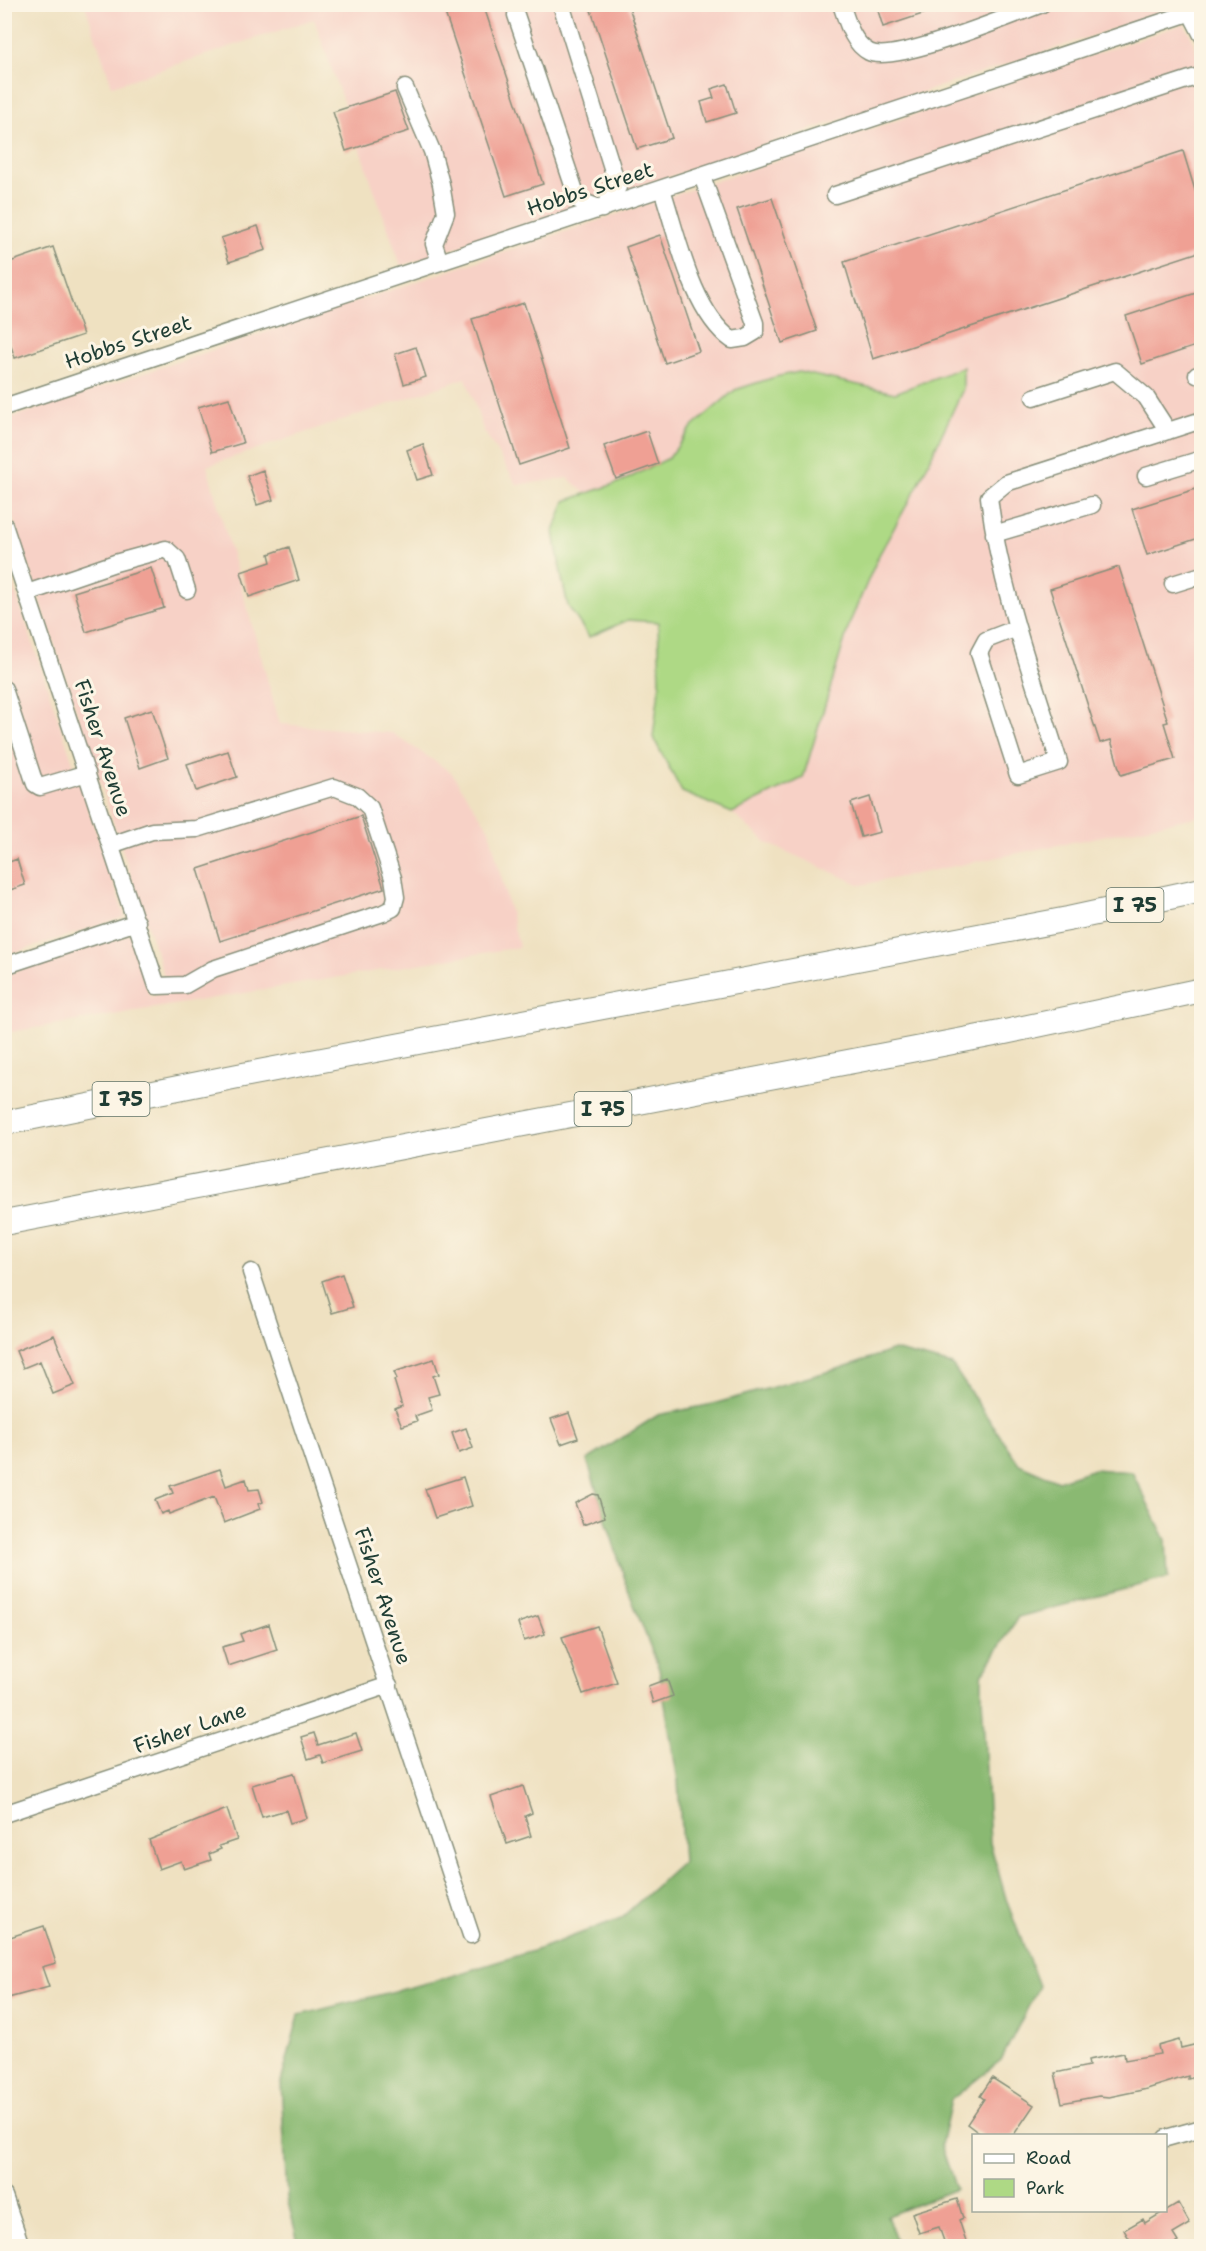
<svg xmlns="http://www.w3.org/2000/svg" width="1206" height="2251" viewBox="0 0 1206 2251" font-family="'Shantell Sans',sans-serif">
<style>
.built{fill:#f7d1c6}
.green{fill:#aed985;stroke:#668b5c;stroke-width:1.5}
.forest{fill:#8ab972;stroke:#547b53;stroke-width:1.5}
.building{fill:#efa094}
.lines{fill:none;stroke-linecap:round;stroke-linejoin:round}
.minor-casing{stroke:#878f7a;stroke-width:19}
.highway-casing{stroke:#878f7a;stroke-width:26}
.minor{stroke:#fff;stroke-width:16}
.highway{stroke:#fff;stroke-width:24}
.labels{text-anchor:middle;stroke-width:6;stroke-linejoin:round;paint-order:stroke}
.shield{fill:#fcf5e5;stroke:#617469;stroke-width:1.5}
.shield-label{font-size:20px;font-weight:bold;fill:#1f3d34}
.street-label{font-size:21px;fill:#1f3d34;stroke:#fcf5e5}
</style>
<rect width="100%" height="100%" fill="#fcf5e5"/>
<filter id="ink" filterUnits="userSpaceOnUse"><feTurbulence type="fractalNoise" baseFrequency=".0167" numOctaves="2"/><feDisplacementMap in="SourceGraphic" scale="12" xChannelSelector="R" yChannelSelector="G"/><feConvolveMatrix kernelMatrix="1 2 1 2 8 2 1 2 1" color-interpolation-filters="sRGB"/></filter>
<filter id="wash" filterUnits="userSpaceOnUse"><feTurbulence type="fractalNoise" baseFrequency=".008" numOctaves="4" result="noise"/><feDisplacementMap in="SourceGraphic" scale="24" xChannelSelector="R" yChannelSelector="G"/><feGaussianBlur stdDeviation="1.35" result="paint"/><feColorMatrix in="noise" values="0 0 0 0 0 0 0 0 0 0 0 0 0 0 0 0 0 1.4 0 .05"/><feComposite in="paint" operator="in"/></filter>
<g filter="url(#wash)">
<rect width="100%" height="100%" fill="#efe1c1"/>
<path class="built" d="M1175,4L1176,8L401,266L314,19L112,86L85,5Z
M1184,24L1192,38L1202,69L1201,816L861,885L767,843L732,813L803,778L850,622L879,555L918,485L963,390V367L895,393L799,373L775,377L735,390L692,427L669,458L623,481L586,494L568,478L517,485L483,429L466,378L207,466L280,724L392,733L451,772L489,829L519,947L5,1033V975L130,934L150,997L169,991L5,494L4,420Z
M4,558L125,917L5,956H4Z"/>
<path class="green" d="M963,367V389L918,485L879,555L850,622L803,778L732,813L682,792L653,737L660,682L658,622L628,620L589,637L568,606L561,574L554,531L565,501L623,481L669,458L692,427L735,390L775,377L799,372L895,393Z"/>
<path class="forest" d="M894,1350L952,1365L1019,1464L1058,1481L1094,1469L1132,1472L1166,1540L1168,1578L1018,1617L982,1675V1697L990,1843L1007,1902L1039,1986L1001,2060L951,2100L941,2145L956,2189L887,2216L898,2246H299L287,2198L281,2082L299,2015L435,1981L539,1949L621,1918L683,1862L678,1781L659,1669L629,1592L587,1460L658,1415L713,1404L841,1368Z"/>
<g id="blocks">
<path class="building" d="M442,4H483L543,184L506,196Z
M589,4H628L672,138L637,149Z
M876,4H944V7L883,27Z
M727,84L736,113L707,122L701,102L714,98L711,89Z
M395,92L409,131L346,151L333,112Z
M1183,151L1202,213V251L873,359L844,262Z
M772,198L817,331L782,343L737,209Z
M258,226L266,250L229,262L221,238Z
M660,235L699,351L665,363L626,247Z
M53,247L83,335L15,358L4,326V264Z
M1202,291V344L1142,364L1126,316Z
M524,303L570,448L519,465L472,319Z
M416,347L426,377L404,384L395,354Z
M229,398L243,443L212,452L198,407Z
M647,431L658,464L616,479L604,446Z
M423,444L433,475L417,480L407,450Z
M263,470L273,500L257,505L247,476Z
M1202,487V537L1147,555L1132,509Z
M289,547L299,580L249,597L241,572L271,562L269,554Z
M1119,567L1168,722L1164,723L1175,759L1121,775L1111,740L1100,743L1050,589Z
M151,568L164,608L86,632L74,592Z
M152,709L168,758L140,768L124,718Z
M228,751L237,777L196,791L187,764Z
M870,797L880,832L861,837L851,803Z
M361,816L384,888L220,941L198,869Z
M17,859L25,885L4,892V864Z
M342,1274L353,1307L332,1313L322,1281Z
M54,1335L75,1385L53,1394L40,1361L23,1368L16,1351Z
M434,1359L439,1374L433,1376L439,1394L428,1397L432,1410L415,1416L417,1421L402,1426L395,1409L402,1406L394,1380L397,1379L394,1372Z
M569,1413L578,1438L561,1444L551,1419Z
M466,1428L473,1448L459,1453L452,1433Z
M220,1469L226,1486L246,1479L249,1490L259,1489L263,1502L258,1504L260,1509L224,1523L214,1497L169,1514L168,1511L161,1514L155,1500L173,1493L170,1486Z
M463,1477L472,1506L435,1518L425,1489Z
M593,1494L598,1495L605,1517L583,1525L575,1503Z
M538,1616L545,1634L524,1641L518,1623Z
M269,1624L277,1650L228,1666L222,1647L243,1641L240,1634Z
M597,1626L617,1683L583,1694L562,1637Z
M667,1679L673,1696L653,1703L648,1686Z
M314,1733L318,1745L356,1733L362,1751L323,1763L320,1755L308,1759L301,1737Z
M294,1773L307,1818L290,1823L286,1810L262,1817L252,1785Z
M523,1786L532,1813L525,1816L531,1836L507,1844L491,1797Z
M227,1809L237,1840L219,1846L221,1849L209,1854L211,1860L184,1869L181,1861L159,1869L149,1840Z
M44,1926L56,1963L42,1967L49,1987L8,1998L4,1988V1939Z
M1179,2040L1181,2048L1202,2043V2075L1188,2079V2076L1147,2089L1109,2097L1099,2096L1062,2103L1055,2073L1089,2066L1088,2060L1124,2053L1125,2060L1160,2054L1158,2046Z
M992,2078L1034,2105L1013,2136H983L967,2124L984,2099L980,2096Z
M957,2199L963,2218L959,2220L968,2247H946L939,2227L919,2233L912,2213Z
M1178,2203L1190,2224L1173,2234L1178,2242L1169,2247H1134L1124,2230L1143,2219L1145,2223Z"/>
</g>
</g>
<g filter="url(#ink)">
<use href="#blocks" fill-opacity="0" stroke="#878f7a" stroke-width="1.5"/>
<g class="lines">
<g class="minor-casing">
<path id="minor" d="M841,4C847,21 852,43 869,52C893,65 1012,15 1042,4
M1186,4L1202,35
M516,15L578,200L602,209L618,187L561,4
M405,88L432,151L441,184L446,213L434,244L440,262
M662,189C677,234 692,312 732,340L745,338L755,332V323L702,176
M835,195L1202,75
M1197,375L1202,374
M1034,397L1115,371L1146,397L1168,431
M4,407L1189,13
M1146,476L1202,459
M4,525L157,986L185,985L213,969L383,913L393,908L396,897L393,878L370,808L357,796L334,787L197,829L152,831L111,845
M994,534L1092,505
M1173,584L1202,575
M27,593L115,563L166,549L177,559L187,590
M1017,628L986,640L979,653L1018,775L1059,762C1032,675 1000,588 989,497L1006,483L1202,420
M4,689L35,784L40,787L87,773
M4,966L137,922
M251,1272L471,1935
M4,1814L389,1685
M1166,2138L1202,2128
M4,2196L21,2246"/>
</g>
<g class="highway-casing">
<path id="highway" d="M4,1123L238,1076L1068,919L1202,890
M4,1223L1000,1033L1202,990"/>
</g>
<use href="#minor" class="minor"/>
<use href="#highway" class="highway"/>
</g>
</g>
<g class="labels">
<g class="shield">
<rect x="1106.5" y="888" width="57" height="34" rx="4.5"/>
<rect x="92.5" y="1082" width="57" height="34" rx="4.5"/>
<rect x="574.5" y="1092" width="57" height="34" rx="4.5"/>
</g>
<g class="shield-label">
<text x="1135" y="912">I 75</text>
<text x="121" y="1106">I 75</text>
<text x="603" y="1116">I 75</text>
</g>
<g class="street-label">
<text transform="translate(590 189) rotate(-18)" y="7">Hobbs Street</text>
<text transform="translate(128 342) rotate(-18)" y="7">Hobbs Street</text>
<text transform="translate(103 748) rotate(72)" y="7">Fisher Avenue</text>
<text transform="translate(383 1596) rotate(72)" y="7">Fisher Avenue</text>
<text transform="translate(190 1728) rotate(-19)" y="7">Fisher Lane</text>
</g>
</g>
<rect width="1206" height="2251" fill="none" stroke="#fcf5e5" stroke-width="24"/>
<rect x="972" y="2134" width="195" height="78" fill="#fcf5e5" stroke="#a4ab9e" stroke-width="1.5"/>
<rect x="984" y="2154" width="30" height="9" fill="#ffffff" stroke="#a4ab9e" stroke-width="1.5"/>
<text x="1026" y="2164" font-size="18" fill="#1f3d34">Road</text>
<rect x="984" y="2179" width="30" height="18" fill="#aed985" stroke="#a4ab9e" stroke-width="1.5"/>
<text x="1026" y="2194" font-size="18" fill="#1f3d34">Park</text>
</svg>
